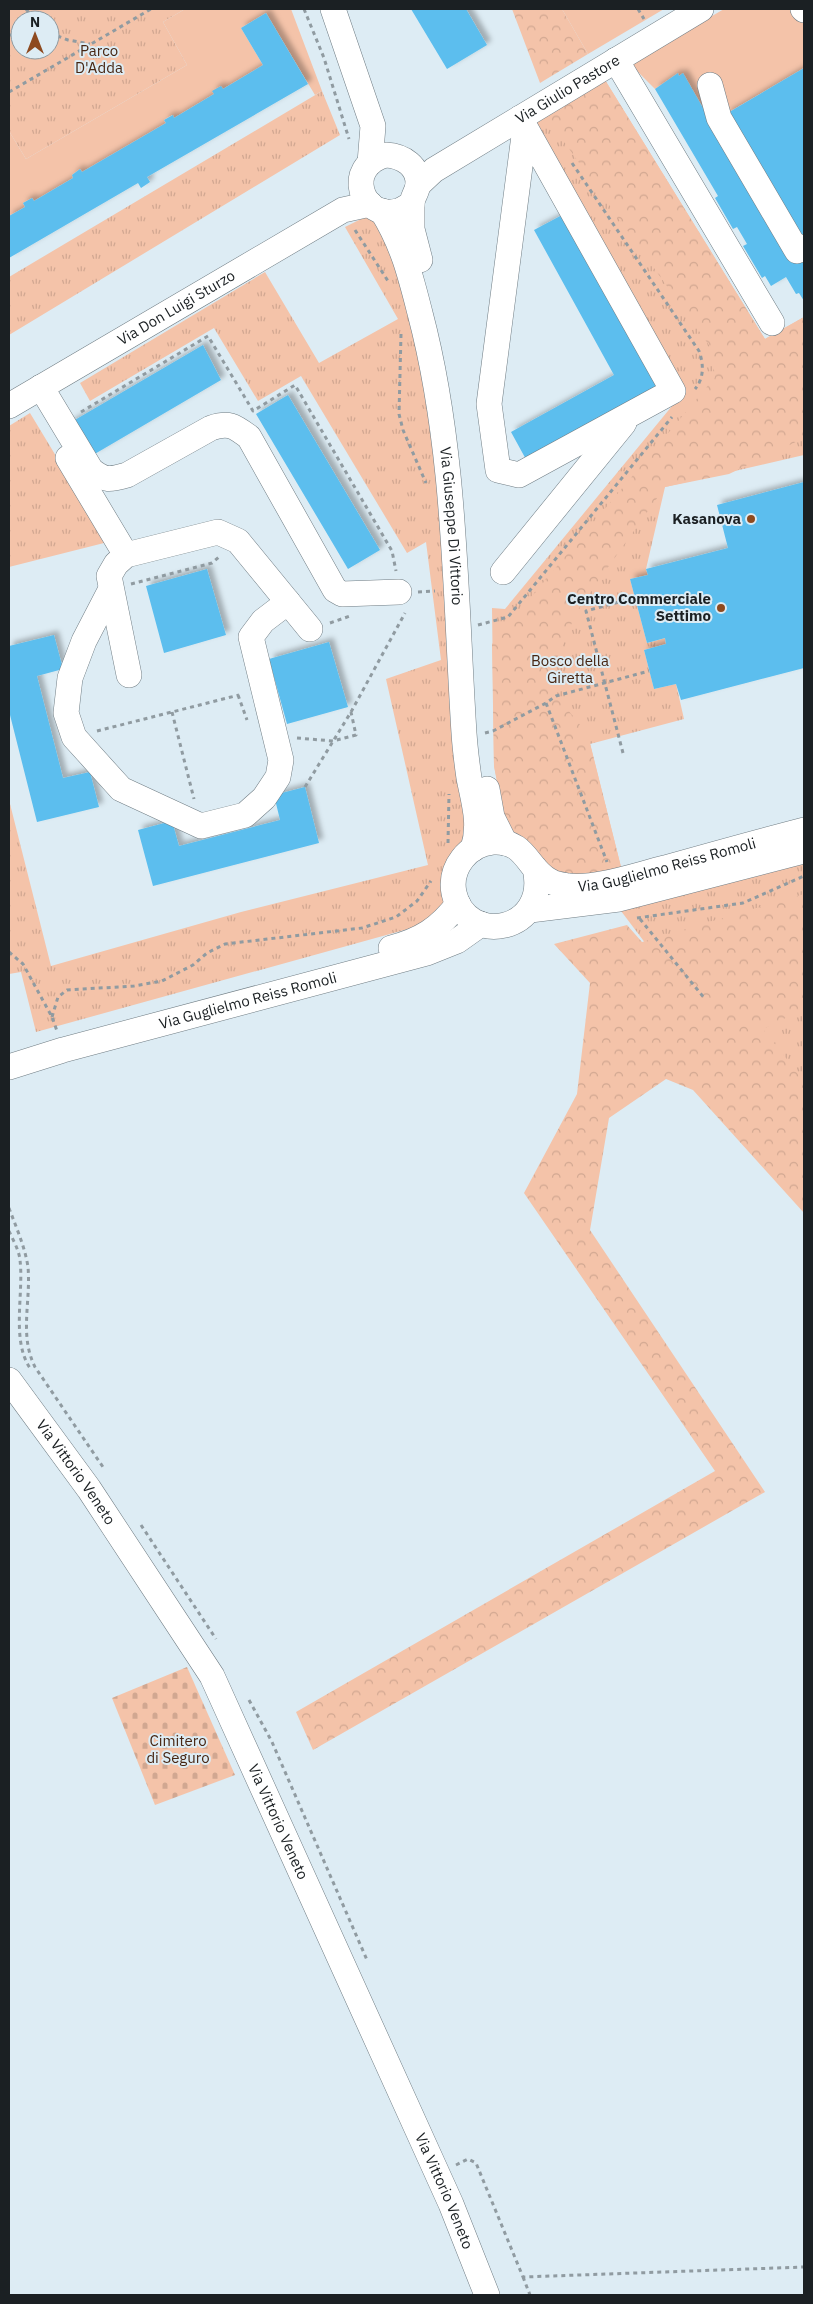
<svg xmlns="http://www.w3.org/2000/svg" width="813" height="2304" viewBox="0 0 813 2304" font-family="'IBM Plex Sans',sans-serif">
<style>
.grass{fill:url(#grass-tufts);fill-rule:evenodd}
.forest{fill:url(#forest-crowns)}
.cemetery{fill:url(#cemetery-stones)}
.garden{fill:#f4c3a9}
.building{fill:#5bbeee;filter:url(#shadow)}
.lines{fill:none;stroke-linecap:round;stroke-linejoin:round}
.minor-casing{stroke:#707d84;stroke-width:26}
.path{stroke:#909ba1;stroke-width:3;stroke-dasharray:4 4;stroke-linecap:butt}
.minor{stroke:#fff;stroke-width:25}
.poi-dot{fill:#8e4a1f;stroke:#ddecf4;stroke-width:2}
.labels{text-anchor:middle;stroke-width:4;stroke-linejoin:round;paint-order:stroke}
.park-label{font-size:15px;fill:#472613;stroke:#ddecf4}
.street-label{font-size:15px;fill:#1b2023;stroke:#ddecf4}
.poi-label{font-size:15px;font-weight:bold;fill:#1b2023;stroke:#ddecf4;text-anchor:end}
</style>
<defs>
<pattern id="grass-tufts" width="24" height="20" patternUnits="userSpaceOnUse" patternTransform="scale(1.25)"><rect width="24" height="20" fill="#f4c3a9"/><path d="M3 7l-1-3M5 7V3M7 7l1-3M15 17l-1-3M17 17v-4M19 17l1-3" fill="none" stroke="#d1a791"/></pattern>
<pattern id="forest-crowns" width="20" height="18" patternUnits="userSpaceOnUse" patternTransform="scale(1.25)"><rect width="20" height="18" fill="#f4c3a9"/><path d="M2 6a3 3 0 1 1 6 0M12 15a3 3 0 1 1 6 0" fill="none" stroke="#d1a791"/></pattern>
<pattern id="cemetery-stones" width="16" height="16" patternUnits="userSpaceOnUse" patternTransform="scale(1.25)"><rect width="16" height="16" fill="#f4c3a9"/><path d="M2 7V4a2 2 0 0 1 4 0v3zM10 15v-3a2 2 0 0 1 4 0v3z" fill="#d1a791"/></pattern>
<filter id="shadow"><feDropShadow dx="4.5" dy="-4.5" stdDeviation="2.5" flood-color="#0004"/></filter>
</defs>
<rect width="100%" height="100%" fill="#ddecf4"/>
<path class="grass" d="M9,9H185L163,22L187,65L26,159L9,131ZM20,20H50V50H20Z
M605,80L765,339L804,317V455L665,487L646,569L648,575L630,579L647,643L665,638L666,644L644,650L654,689L676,684L684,719L590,744L622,871L541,864L526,839L506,827L494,766L492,608L505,609L686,389L534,122Z
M322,91L340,135L9,335V277Z
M365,217L378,222L389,239L421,341L442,503L467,839L446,902L426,924L36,1032L21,972L9,974V800L51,966L241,912L428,865L386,679L441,660L426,542L407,553L301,376L258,401L214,328L90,401L80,383L265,272L319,363L398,319L345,227Z
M30,413L108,542L9,567V426Z
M804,861V1153L621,911Z"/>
<path class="forest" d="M512,9H562L588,54L540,83Z
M605,80L765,339L804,317V438L729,474L665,487L577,611L556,660V696L578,722L589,739L622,871L557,877L541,864L526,839L506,827L494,766L492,644L715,377L711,348L545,115Z
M804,894V1009L763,1029L804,1081V1213L693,1090L666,1079L609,1118L590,1230L765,1492L313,1750L296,1712L715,1471L524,1193L577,1094L590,983L554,944L627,925L642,942Z"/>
<path class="cemetery" d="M187,1667L235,1775L155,1805L112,1698Z"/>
<path class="garden" d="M185,9H291L322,91L315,95L266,13L241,28L263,65L223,89L213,91L214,94L174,118L172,115L164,120L166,123L82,172L80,169L72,175L73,178L34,201L32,198L23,203L25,207L9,216V131L26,159L187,65L163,22Z
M562,9H664L588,54Z
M724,9H804V68L719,118L715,129L683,74L679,76L677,74L655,89L630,64Z"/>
<path class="building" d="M411,9H466L487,45L447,69Z
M266,13L308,84L147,177L150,182L141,188L138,183L9,258V216L25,207L23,203L32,198L34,201L73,178L72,175L80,169L82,172L166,123L164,120L173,115L174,118L214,94L212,91L221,86L223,89L263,65L241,28Z
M804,68V237L798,241L726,114Z
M678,73L679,76L683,73L715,129L804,265V301L799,293L796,294L786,277L771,286L765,276L762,278L743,246L747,244L737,227L733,229L715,198L718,196L655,89Z
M566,213L663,389L528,463L511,432L614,375L534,230Z
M203,345L221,380L93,455L68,424Z
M288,395L380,550L348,569L256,414Z
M804,482V668L681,700L676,684L654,689L644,650L666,644L665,638L647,643L630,579L648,575L646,569L728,548L717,505Z
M207,569L226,635L164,653L146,586Z
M54,635L63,669L37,676L63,778L90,772L99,807L37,822L9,711V646Z
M329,642L348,707L287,724L269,659Z
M305,787L319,843L153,886L138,830L172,821L179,846L280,820L274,795Z"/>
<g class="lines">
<g class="minor-casing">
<g id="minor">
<path d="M333,9L373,126L370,163"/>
<path d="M803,9L804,10"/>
<path d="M616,60L772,323"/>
<path d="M710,85L719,118L797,251L804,247"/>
<path d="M520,118L673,391L519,475L498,470L489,404L525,128"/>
<path d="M386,155C403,156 419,166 418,185C417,192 412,198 412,204C407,206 402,210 398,211C361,221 343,166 386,155Z"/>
<path id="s1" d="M418,185L434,170L701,9"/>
<path d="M412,204V229L420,260"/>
<path id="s2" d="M382,211C403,245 410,274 420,313C456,449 455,594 464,733C465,748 467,764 469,778C474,803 481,824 473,849"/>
<path d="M41,387L91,470C105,481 110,480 127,475L211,428C229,422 234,426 249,437L335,590L342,594L399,592"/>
<path id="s3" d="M9,406L343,210L370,204"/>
<path d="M68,458L126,555"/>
<path d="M503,572L624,423"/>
<path d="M111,589L84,641L70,678L66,713L74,737L121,789L201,826L245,815L264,798L278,777L281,760L251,637L263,621L288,602"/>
<path d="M129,675L109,576L116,564L126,555L218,532L238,541L310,629"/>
<path d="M487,789L492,817L505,843"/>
<path id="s4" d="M535,868C550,933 466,947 454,893C449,868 468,844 493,842C527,840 527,870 550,881C554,884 563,885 568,886C598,889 636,875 665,868C711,855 758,842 804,830"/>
<path d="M530,910L619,899L804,851"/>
<path d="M391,948C421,940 439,929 458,904"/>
<path id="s5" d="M9,1067L63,1050L427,953L457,941L481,924"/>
<path id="s6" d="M9,1380L89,1489L212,1676L451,2204L487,2295"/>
</g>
</g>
<path class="path" d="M26,9L35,20
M304,9L324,58L349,139
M638,9L644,19
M50,33L68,40L90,44
M9,35H20
M9,92L151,9
M572,163L699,351C704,365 704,378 695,389
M355,230L388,281
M401,334L399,414L403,430L426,483
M81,412L208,336L253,411L295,385L392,551L396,571
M131,584L212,563L220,556
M418,592L435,591
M330,623L350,616
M478,625L508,617L672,417
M238,695L247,720
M546,703L607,862
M172,712L194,799
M97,731L239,695
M485,733L493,731L546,703L556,696L649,671
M297,738L333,741L356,735L351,712
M623,753L586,611L630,599
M305,787L351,712L405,613
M448,843L449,794
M637,918L743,903L804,876
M640,919L705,999
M9,952L23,964L52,1017L57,1031
M52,1017L58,997L67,990L134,986L162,981L193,965L207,953L225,944L362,928L396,917L417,901L431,881
M9,1208C16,1227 25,1247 28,1267C31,1302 19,1335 35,1367L105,1470
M9,1231C13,1240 19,1250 20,1260C24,1293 11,1340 30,1368
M141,1525L216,1639
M249,1700L272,1742L367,1960
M456,2165L468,2159L476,2163L523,2277L804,2267
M523,2277L530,2295"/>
<use href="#minor" class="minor"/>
</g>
<g class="poi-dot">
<circle cx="751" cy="519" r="5"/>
<circle cx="721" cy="608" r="5"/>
</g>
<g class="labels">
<g class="park-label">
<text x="99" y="56">Parco<tspan x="99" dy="17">D'Adda</tspan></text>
<text x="570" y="666">Bosco della<tspan x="570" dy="17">Giretta</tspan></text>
<text x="178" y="1746">Cimitero<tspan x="178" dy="17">di Seguro</tspan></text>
</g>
<g class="street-label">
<text dy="5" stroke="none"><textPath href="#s1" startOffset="178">Via Giulio Pastore</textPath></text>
<text dy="5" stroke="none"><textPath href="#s3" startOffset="194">Via Don Luigi Sturzo</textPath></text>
<text dy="5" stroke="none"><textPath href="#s2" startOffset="325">Via Giuseppe Di Vittorio</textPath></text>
<text dy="5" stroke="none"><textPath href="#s4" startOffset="404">Via Guglielmo Reiss Romoli</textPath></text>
<text dy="5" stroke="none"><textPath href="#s5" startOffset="248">Via Guglielmo Reiss Romoli</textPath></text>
<text dy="5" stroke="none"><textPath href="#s6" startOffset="114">Via Vittorio Veneto</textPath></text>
<text dy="5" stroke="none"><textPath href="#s6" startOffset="519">Via Vittorio Veneto</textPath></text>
<text dy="5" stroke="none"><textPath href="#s6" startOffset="924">Via Vittorio Veneto</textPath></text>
</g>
<g class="poi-label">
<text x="741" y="524">Kasanova</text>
<text x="711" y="604">Centro Commerciale<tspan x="711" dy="17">Settimo</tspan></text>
</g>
</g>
<rect width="813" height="2304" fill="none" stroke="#1b2023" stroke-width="20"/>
<g transform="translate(35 35)"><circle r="24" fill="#ddecf4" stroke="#8f9aa0"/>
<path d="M0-4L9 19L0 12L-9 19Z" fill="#8e4a1f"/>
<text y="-8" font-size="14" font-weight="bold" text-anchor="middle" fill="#1b2023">N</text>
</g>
</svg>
